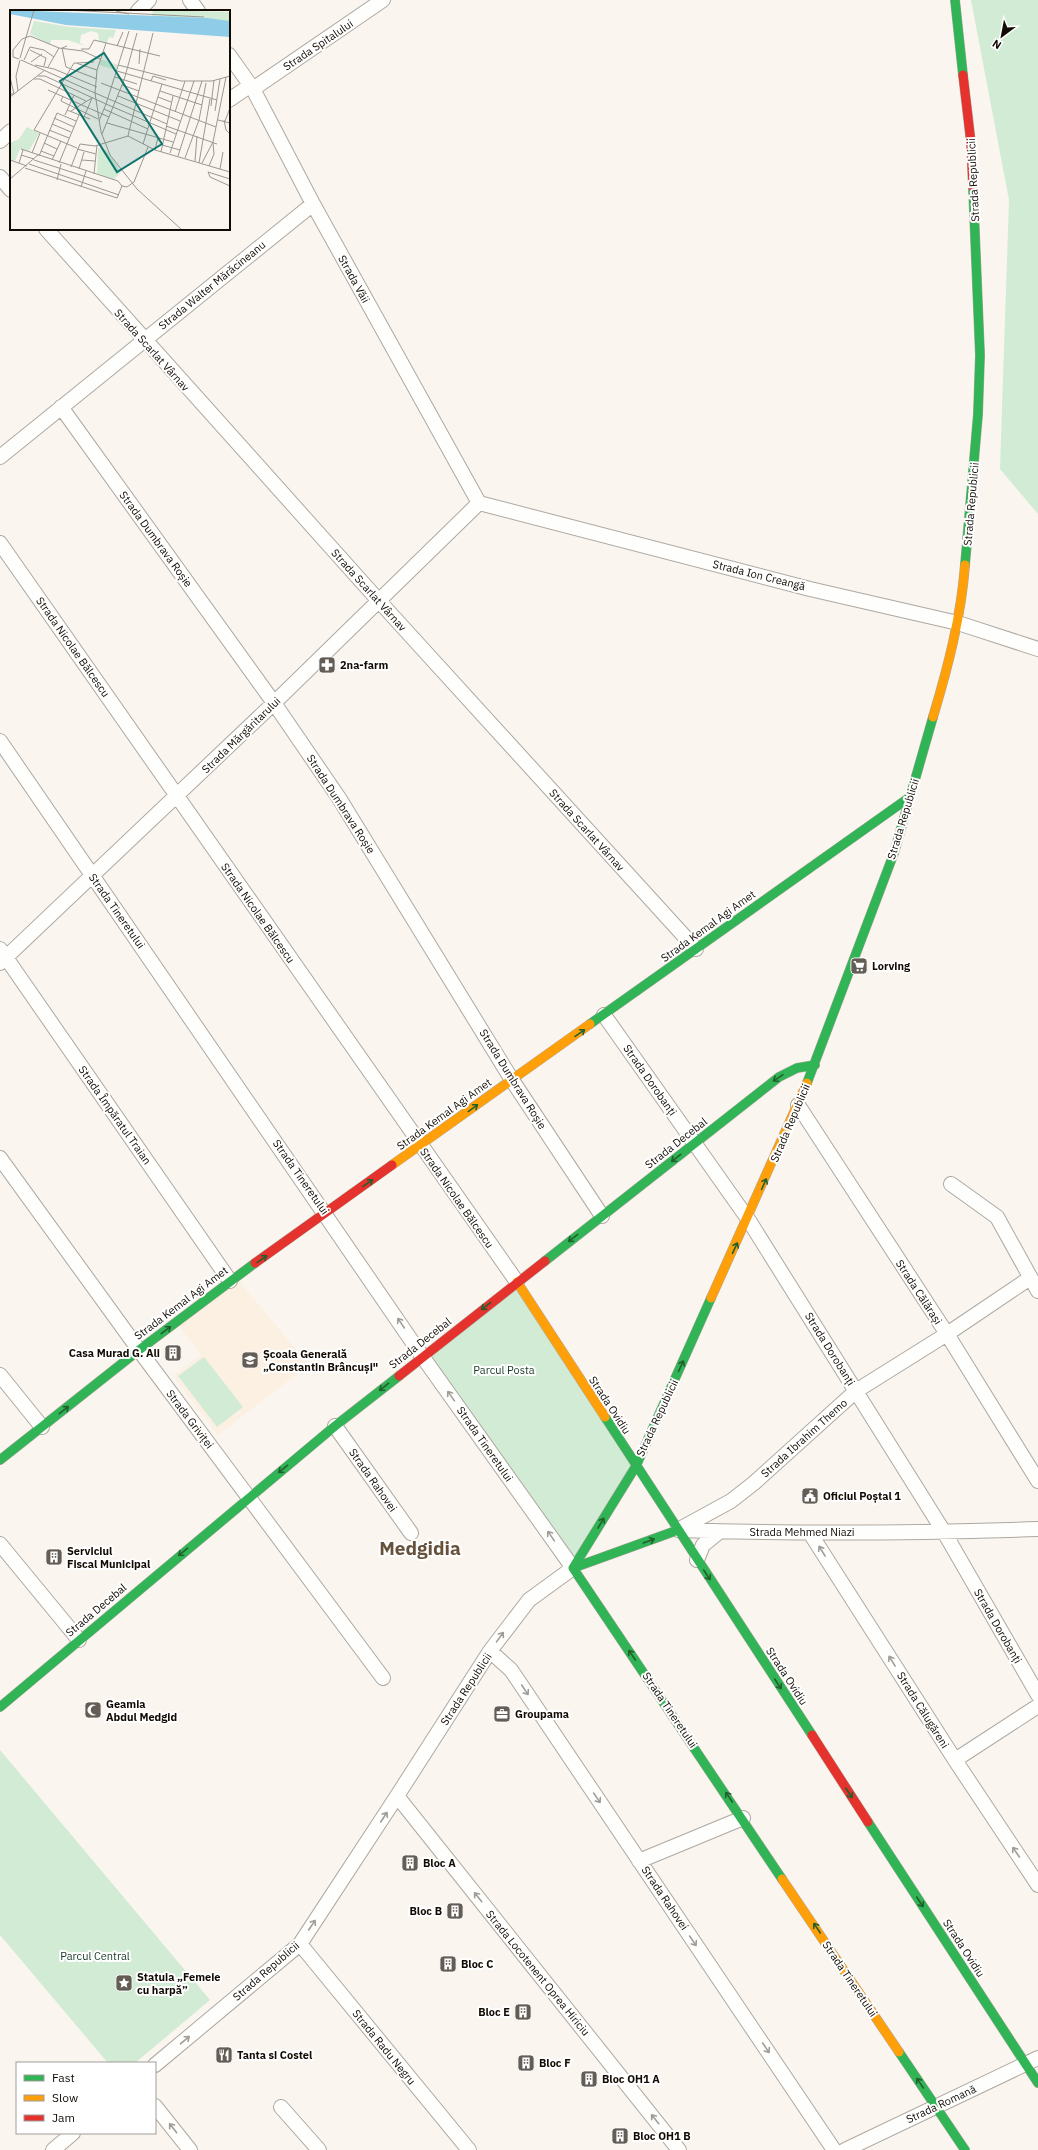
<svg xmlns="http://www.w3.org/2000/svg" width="1038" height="2150" viewBox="0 0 1038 2150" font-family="'IBM Plex Sans',sans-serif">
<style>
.built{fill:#fbf0e1}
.green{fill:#d1ebd5}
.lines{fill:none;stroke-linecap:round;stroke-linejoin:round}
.street-casing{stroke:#aea8a0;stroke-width:16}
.fast-casing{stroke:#aea8a0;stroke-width:10}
.slow-casing{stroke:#aea8a0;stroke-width:10}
.jam-casing{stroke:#aea8a0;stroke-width:10}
.street{stroke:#fefefd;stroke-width:14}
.fast{stroke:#30b455;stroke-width:9}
.slow{stroke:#ff9f0a;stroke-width:9}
.jam{stroke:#e5322d;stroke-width:9}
.oneway{stroke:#21602c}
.oneway2{stroke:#a09d99}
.labels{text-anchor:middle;stroke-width:4;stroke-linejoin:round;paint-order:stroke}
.street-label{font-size:11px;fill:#120b03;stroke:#fff}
.poi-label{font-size:11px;font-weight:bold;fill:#120b03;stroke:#fff;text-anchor:start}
.park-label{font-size:11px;fill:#173824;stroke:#fff}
.town-label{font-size:19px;font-weight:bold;fill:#66523a;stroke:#fff}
.inset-road{fill:none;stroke:#9d9791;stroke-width:1}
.view{fill:#0f766e;fill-opacity:0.15;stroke:#0f766e;stroke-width:2}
.inset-edge{fill:none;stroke:#120b03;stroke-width:2}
</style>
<rect width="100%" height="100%" fill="#faf5ef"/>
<path class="built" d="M239,1281L309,1365L218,1435L173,1376L201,1355L179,1326Z"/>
<path class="green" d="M971,0H1038V514L1000,469L1009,200Z
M517,1282L636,1466L573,1568L422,1356Z
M204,1357L243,1407L217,1427L178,1376Z
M0,1750L210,2000L135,2063H108L0,1935Z"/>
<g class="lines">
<g class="street-casing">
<path id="street" d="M190,0L198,11
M138,11L149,0
M229,55L253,89L313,204L479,503
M253,89L383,0
M229,100L251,85
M0,141L11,131
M0,177L11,190
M46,229L379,601L696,949
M61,407L274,703L339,798L512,1080L602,1216
M0,457L313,204
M479,503L810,589L958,623L1038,649
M0,543L517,1282
M0,741L422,1356L573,1568L529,1600L490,1651L397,1796L300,1944L155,2065
M0,949L230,1281
M0,963L274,703L479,503
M604,1015L748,1219L944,1532L1038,1695
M798,1105L947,1334L1038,1481
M0,1158L139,1350L383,1678
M951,1184L997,1217L1038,1291
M0,1375L42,1427
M335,1426L411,1533
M678,1530L731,1501L754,1483L856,1391L947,1334L1030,1278
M678,1530C798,1534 918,1533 1038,1529
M810,1533L955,1760L1038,1885
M0,1544L79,1640
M697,1560L703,1545L719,1532
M490,1651L511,1670L834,2150
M955,1760L1038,1706
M397,1796L679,2150
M639,1861L743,1818
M300,1944L469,2150
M155,2106L190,2150
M281,2107L319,2150
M53,2150L73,2133
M845,2150L1038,2058"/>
</g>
<g class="fast-casing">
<path id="fast" d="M955,0L963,75
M965,565L978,414L980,355L973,187
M590,1024L910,797
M807,1083L894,853L933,717
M545,1261L779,1077L797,1068L815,1065
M605,1417L812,1735
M0,1460L139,1350L255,1263
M573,1568L636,1466L711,1298
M573,1568L782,1879
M573,1568L678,1530
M0,1707L335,1426L399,1376
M868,1822L1038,2083
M899,2052L965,2150"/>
</g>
<g class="slow-casing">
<path id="slow" d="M933,717C948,667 961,617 965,565
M392,1165L590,1024
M517,1282L605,1417
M711,1298L807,1083
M782,1879L899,2052"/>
</g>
<g class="jam-casing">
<path id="jam" d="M963,75L971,143L973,187
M255,1263L392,1165
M399,1376L545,1261
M812,1735L868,1822"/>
</g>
<use href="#street" class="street"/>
<use href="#fast" class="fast"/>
<use href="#slow" class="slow"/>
<use href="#jam" class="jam"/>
</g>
<defs><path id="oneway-shaft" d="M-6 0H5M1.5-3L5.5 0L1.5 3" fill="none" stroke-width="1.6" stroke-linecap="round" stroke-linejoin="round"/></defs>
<g class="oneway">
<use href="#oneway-shaft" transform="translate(580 1033) rotate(-35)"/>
<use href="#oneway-shaft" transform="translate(778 1078) rotate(146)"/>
<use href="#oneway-shaft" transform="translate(473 1108) rotate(-36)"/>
<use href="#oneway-shaft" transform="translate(676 1158) rotate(142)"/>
<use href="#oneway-shaft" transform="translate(368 1183) rotate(-35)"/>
<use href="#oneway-shaft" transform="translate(764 1184) rotate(-66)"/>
<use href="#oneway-shaft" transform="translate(573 1238) rotate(142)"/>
<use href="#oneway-shaft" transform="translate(735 1248) rotate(-65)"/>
<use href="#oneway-shaft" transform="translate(262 1259) rotate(-36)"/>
<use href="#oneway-shaft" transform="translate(486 1306) rotate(142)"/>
<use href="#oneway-shaft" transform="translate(166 1330) rotate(-37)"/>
<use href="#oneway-shaft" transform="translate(681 1366) rotate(-65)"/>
<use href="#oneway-shaft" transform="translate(384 1387) rotate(141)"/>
<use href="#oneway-shaft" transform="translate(64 1410) rotate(-38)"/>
<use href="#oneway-shaft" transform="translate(283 1469) rotate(141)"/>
<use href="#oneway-shaft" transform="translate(601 1523) rotate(-59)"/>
<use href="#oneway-shaft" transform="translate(649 1541) rotate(-20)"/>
<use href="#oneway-shaft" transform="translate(183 1552) rotate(140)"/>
<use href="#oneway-shaft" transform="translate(707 1575) rotate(57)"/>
<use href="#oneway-shaft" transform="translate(632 1655) rotate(-124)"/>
<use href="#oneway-shaft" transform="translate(778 1684) rotate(57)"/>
<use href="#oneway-shaft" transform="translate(849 1793) rotate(57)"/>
<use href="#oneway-shaft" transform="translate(729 1797) rotate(-124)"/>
<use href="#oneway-shaft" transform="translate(920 1902) rotate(57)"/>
<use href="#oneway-shaft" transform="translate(817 1928) rotate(-124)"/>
<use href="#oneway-shaft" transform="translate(920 2083) rotate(-124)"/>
</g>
<g class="oneway2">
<use href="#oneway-shaft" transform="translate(401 1323) rotate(-124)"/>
<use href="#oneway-shaft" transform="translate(451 1396) rotate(-125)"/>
<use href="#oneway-shaft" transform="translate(551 1536) rotate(-125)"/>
<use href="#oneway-shaft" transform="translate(822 1551) rotate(-122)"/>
<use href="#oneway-shaft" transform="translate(500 1637) rotate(-54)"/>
<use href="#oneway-shaft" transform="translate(892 1661) rotate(-122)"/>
<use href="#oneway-shaft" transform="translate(525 1690) rotate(56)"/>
<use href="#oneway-shaft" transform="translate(597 1798) rotate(56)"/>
<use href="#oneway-shaft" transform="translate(384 1817) rotate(-57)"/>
<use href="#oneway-shaft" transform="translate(1016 1852) rotate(-124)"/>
<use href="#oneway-shaft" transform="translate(478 1897) rotate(-129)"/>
<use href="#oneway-shaft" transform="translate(312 1925) rotate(-56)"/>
<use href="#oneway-shaft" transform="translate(693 1941) rotate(56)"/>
<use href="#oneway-shaft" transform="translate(185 2040) rotate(-40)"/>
<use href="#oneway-shaft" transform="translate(766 2048) rotate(56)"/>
<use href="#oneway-shaft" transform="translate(655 2119) rotate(-129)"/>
<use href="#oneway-shaft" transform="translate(173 2128) rotate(-128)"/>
</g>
<defs>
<g id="pharmacy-square" transform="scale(0.9)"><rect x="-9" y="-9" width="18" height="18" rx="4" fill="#635d56" stroke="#fff"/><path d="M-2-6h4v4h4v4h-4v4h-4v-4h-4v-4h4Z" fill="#fff"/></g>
<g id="supermarket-square" transform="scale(0.9)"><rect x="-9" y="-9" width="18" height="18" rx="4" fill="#635d56" stroke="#fff"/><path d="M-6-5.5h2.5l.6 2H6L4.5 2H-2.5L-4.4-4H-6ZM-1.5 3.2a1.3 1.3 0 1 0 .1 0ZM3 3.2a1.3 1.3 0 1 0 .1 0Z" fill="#fff"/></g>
<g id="building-square" transform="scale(0.9)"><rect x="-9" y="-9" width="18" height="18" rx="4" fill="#635d56" stroke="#fff"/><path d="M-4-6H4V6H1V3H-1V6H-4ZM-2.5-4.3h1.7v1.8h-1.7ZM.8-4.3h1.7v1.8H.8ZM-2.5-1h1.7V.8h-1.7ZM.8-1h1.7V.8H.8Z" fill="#fff"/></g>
<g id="school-square" transform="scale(0.9)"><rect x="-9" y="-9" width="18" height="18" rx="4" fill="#635d56" stroke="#fff"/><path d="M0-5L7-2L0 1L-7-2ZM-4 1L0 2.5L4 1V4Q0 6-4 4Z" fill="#fff"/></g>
<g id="civic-square" transform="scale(0.9)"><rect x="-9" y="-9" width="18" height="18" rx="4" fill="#635d56" stroke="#fff"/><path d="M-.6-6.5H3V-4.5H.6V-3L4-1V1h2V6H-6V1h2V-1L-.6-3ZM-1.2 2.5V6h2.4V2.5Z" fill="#fff"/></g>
<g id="mosque-square" transform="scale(0.9)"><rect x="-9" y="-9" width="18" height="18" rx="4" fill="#635d56" stroke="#fff"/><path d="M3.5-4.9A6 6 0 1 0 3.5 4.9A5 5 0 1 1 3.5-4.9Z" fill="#fff"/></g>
<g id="office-square" transform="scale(0.9)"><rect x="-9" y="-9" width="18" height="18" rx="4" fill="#635d56" stroke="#fff"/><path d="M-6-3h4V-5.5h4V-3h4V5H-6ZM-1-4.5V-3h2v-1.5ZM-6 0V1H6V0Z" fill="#fff"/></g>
<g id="sight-square" transform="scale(0.9)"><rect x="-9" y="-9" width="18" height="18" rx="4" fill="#635d56" stroke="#fff"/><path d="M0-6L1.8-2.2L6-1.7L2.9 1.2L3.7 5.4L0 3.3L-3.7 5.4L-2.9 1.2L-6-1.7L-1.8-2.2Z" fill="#fff"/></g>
<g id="restaurant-square" transform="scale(0.9)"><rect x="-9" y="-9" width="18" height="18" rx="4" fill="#635d56" stroke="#fff"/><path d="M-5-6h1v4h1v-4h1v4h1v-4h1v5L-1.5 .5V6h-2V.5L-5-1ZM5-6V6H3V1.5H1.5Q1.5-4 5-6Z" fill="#fff"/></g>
</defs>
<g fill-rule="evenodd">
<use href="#pharmacy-square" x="327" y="665"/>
<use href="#supermarket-square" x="859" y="966"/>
<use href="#building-square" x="173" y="1353"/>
<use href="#school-square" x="250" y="1360"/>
<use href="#civic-square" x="810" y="1496"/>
<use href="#building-square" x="54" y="1557"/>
<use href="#mosque-square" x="93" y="1710"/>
<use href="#office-square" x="502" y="1714"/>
<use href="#building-square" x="410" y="1863"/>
<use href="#building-square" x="455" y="1911"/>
<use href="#building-square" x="448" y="1964"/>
<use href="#sight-square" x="124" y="1983"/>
<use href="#building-square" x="523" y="2012"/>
<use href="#restaurant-square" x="224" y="2055"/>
<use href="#building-square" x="526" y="2063"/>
<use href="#building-square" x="589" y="2079"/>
<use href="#building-square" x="620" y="2136"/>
</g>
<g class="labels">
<g class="street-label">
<text transform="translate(318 45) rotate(-34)" y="4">Strada Spitalului</text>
<text transform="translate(973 180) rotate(-93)" y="4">Strada Republicii</text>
<text transform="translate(354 279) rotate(61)" y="4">Strada Văii</text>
<text transform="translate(212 285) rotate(-39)" y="4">Strada Walter Mărăcineanu</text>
<text transform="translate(152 350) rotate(48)" y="4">Strada Scarlat Vârnav</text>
<text transform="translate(971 504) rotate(-85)" y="4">Strada Republicii</text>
<text transform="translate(156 539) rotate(54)" y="4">Strada Dumbrava Roșie</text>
<text transform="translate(759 575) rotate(14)" y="4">Strada Ion Creangă</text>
<text transform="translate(369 590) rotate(48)" y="4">Strada Scarlat Vârnav</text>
<text transform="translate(73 647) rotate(55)" y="4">Strada Nicolae Bălcescu</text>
<text transform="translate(241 735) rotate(-44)" y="4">Strada Mărgăritarului</text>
<text transform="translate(341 804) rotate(57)" y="4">Strada Dumbrava Roșie</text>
<text transform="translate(903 819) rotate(-73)" y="4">Strada Republicii</text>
<text transform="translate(587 830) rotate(48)" y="4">Strada Scarlat Vârnav</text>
<text transform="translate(117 911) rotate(55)" y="4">Strada Tineretului</text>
<text transform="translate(258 913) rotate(55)" y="4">Strada Nicolae Bălcescu</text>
<text transform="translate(708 926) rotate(-36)" y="4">Strada Kemal Agi Amet</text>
<text transform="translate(513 1079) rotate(58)" y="4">Strada Dumbrava Roșie</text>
<text transform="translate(650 1080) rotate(55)" y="4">Strada Dorobanți</text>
<text transform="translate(444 1114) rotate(-36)" y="4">Strada Kemal Agi Amet</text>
<text transform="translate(115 1115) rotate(55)" y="4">Strada Împăratul Traian</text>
<text transform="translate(790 1123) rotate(-67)" y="4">Strada Republicii</text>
<text transform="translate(676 1143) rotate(-38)" y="4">Strada Decebal</text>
<text transform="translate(301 1177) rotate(55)" y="4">Strada Tineretului</text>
<text transform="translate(457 1198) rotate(55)" y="4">Strada Nicolae Bălcescu</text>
<text transform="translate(919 1292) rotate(57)" y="4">Strada Călărași</text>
<text transform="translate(181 1303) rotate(-37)" y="4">Strada Kemal Agi Amet</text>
<text transform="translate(420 1343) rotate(-38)" y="4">Strada Decebal</text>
<text transform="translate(830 1349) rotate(58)" y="4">Strada Dorobanți</text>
<text transform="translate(610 1405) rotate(57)" y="4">Strada Ovidiu</text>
<text transform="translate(657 1418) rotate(-65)" y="4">Strada Republicii</text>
<text transform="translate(190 1419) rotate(53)" y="4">Strada Griviței</text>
<text transform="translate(804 1438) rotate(-42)" y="4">Strada Ibrahim Themo</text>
<text transform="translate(485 1444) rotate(55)" y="4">Strada Tineretului</text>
<text transform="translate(373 1480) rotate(55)" y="4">Strada Rahovei</text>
<text x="802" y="1536">Strada Mehmed Niazi</text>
<text transform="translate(96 1610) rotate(-40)" y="4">Strada Decebal</text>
<text transform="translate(998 1626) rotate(60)" y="4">Strada Dorobanți</text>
<text transform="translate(787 1676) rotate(57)" y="4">Strada Ovidiu</text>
<text transform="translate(466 1689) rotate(-57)" y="4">Strada Republicii</text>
<text transform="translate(670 1710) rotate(56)" y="4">Strada Tineretului</text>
<text transform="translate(923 1710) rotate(58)" y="4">Strada Călugăreni</text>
<text transform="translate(665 1898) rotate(56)" y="4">Strada Rahovei</text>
<text transform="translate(964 1948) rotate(57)" y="4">Strada Ovidiu</text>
<text transform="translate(266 1971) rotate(-41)" y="4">Strada Republicii</text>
<text transform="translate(538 1973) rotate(51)" y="4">Strada Locotenent Oprea Hiriciu</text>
<text transform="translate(850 1979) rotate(56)" y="4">Strada Tineretului</text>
<text transform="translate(384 2047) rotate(51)" y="4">Strada Radu Negru</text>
<text transform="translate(941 2104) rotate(-25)" y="4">Strada Romană</text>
</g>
<g class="poi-label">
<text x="340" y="669">2na-farm</text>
<text x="872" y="970">Lorving</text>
<text x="160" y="1357" text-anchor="end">Casa Murad G. Ali</text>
<text x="263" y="1358">Școala Generală<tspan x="263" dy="13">„Constantin Brâncuși"</tspan></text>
<text x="823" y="1500">Oficiul Poștal 1</text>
<text x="67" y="1555">Serviciul<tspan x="67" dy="13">Fiscal Municipal</tspan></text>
<text x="106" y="1708">Geamia<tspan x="106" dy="13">Abdul Medgid</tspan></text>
<text x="515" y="1718">Groupama</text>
<text x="423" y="1867">Bloc A</text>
<text x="442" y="1915" text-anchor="end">Bloc B</text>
<text x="461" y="1968">Bloc C</text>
<text x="137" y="1981">Statuia „Femeie<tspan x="137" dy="13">cu harpă”</tspan></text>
<text x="510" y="2016" text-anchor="end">Bloc E</text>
<text x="237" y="2059">Tanta si Costel</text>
<text x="539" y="2067">Bloc F</text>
<text x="602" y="2083">Bloc OH1 A</text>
<text x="633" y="2140">Bloc OH1 B</text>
</g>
<g class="park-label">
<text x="504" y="1374">Parcul Posta</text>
<text x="95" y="1960">Parcul Central</text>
</g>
<g class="town-label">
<text x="420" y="1555">Medgidia</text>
</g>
</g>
<g transform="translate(10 10)">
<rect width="220" height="220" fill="#faf5ef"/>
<path d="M143,0L220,2V11L142,7ZM24,11L60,17L106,20L103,28L99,27L97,33L89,31L88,23L81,21L71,25L70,33L75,36L58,30H41L40,35L20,24ZM91,49L108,55L106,60L89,55ZM17,117L29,123L19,141L10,139L5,151L0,150V133L9,129ZM88,138L97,141L111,162L103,170L87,163Z" fill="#d1ebd5"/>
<path d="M0,0L197,8L220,11V27L56,15L0,4Z" fill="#8ecce7"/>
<path class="inset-road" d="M55,0L194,7M106,1L119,4M119,21L96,94L166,124M96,33L87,60L85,83L157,114M57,36L52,38L56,57L87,69M107,36L113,22M71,39H79L84,30L150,46M20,40L36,48L34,56M10,48L24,0M9,49L3,47V40L12,29L20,26L49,38L73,41L90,49M11,50L85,83M14,50L20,37L34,40L44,47M21,52L32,44M66,53H64L24,120L67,138M66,53L87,60M67,53L84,52M129,54L130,39M25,55L44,59L87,77M108,55L171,71H202L220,66M38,57L49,38M107,61L207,90M28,66H35L96,94L89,111M0,67L4,84H0M105,67L127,74M24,69H30L76,91M141,71L143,66L156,70M91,73L206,117M112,75L129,81M38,80L99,107M8,81L6,66L10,50M150,81L192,95M85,83L91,122L100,145L127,179L172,220M53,86L51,91L88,109M108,86L170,111M0,87L35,60M148,87L161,92M201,96L204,70M94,99L138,119M57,100L80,109M61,101L82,88M205,101L210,69M165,102L175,71M55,105L64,85M74,107L82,88M44,108L64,117M208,110L220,113M214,110L216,120L219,123M215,111L220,98M97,113L163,132M42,114L61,122M156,116L207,134M39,120L59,128M92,124L114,70L127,23M118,126L145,140L220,162M118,126L143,23M34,133L47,139M133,134L152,74M152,135L170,140M11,139L108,171L112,176M67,139L86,144M145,140L148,127M31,141L44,146M151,142L163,86M22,143L30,123M160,143L184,71M11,145L24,149M29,146L47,103L66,111M168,146L192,71M175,148L189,110L196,73M0,150L17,156M24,150L92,172M42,150L51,131M72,150L85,151M185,151L187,126M9,153L13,140M49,153L69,105M189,153L200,89M192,153L203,132L216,67M19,154L109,185M199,156L204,144L203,133M61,157L70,134L85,136L118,126M15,158L107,188L112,176M69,159L74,142M210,159L213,142M198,162L200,167L220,176M198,162L220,169M84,164L87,135M0,169L28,145M47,170L51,154M112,176L117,177L124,172L138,137M71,177L76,161"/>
<path class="view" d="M94,43L152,134L107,162L50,71Z"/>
<rect width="220" height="220" class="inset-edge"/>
</g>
<rect x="16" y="2062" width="140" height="72" fill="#ffffff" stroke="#a09d9a"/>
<rect x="24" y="2075" width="20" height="6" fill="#30b455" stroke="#a09d9a"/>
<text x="52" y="2082" font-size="12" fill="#120b03">Fast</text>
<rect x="24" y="2095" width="20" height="6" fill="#ff9f0a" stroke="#a09d9a"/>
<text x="52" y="2102" font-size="12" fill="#120b03">Slow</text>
<rect x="24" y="2115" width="20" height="6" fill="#e5322d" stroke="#a09d9a"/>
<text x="52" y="2122" font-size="12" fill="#120b03">Jam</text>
<g transform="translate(1002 36) rotate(212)" stroke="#ffffff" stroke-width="3" paint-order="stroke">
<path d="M0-3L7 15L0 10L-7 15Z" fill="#120b03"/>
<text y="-6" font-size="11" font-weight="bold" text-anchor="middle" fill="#120b03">N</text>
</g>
</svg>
